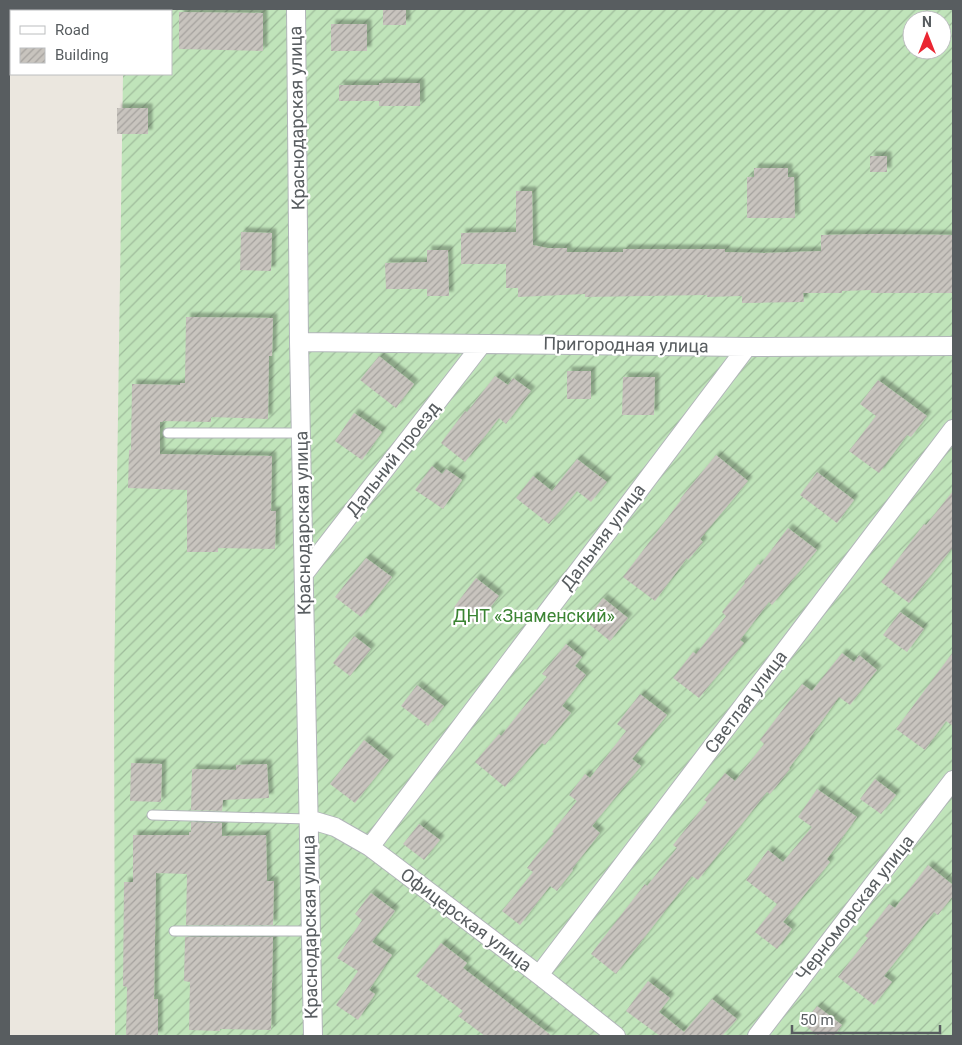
<svg xmlns="http://www.w3.org/2000/svg" width="962" height="1045" viewBox="0 0 962 1045" font-family="Roboto,sans-serif">
<style>
.garden{fill:url(#garden-furrows);fill-rule:evenodd}
.building{fill:url(#building-hatch);filter:url(#shadow)}
.lines{fill:none;stroke-linecap:round;stroke-linejoin:round}
.lane-casing{stroke:#b2b6ba;stroke-width:11}
.street-casing{stroke:#b2b6ba;stroke-width:20}
.lane{stroke:#fff;stroke-width:9}
.street{stroke:#fff;stroke-width:18}
.labels{text-anchor:middle;stroke-width:4.5;stroke-linejoin:round;paint-order:stroke}
.street-label{font-size:18px;fill:#585d60;stroke:#fff}
.park-label{font-size:18px;fill:#3b8433;stroke:#fff}
</style>
<defs>
<pattern id="garden-furrows" width="10" height="10" patternUnits="userSpaceOnUse" patternTransform="scale(1.25)"><rect width="10" height="10" fill="#c0e4ba"/><path d="M-1 1l2-2M0 10L10 0M9 11l2-2" fill="none" stroke="#9fbc9b"/></pattern>
<pattern id="building-hatch" width="6" height="6" patternUnits="userSpaceOnUse" patternTransform="scale(1.25)"><rect width="6" height="6" fill="#c8c4be"/><path d="M-1 1l2-2M0 6l6-6M5 7l2-2" fill="none" stroke="#a5a29e"/></pattern>
<filter id="shadow"><feDropShadow dx="4.5" dy="-4.5" stdDeviation="1" flood-color="#0004"/></filter>
</defs>
<rect width="100%" height="100%" fill="#ebe7df"/>
<path class="garden" d="M124,9H953V1036H115L114,689L123,74H171V11H124ZM912,20H942V50H912Z"/>
<path class="building" d="M383,9H406V25H383Z
M179,12L263,13V51L179,49Z
M331,24H367V51H331Z
M379,83H420V106H379V101H339V85H379Z
M117,108H148V134H117Z
M870,156H887V172H870Z
M754,168H788V177H794L795,218H747V177H754Z
M516,191H532L533,245L547,248H567V252H623V249H725V252L764,253L821,251V235L875,234L953,235V293H871V290L842,291V293H803L804,302L742,303V296L707,297V295L585,297V294L518,297V288H506V264H461V233L516,232Z
M241,232L272,233L271,271L240,270Z
M427,250H448L449,296H427V289H386L385,263L427,262Z
M186,317L273,318L272,356H269L268,419L211,417V422L163,421V422H160V454L272,456L271,511H276L275,549L218,548V552H187V490L128,488L129,450H131L132,384L180,385V383H185Z
M379,356L414,384L396,408L360,380Z
M567,371H591V399H567Z
M495,376L508,385L513,378L531,391L506,424L499,418L465,462L441,443L465,411L467,412Z
M623,377H655L654,415H622Z
M878,380L927,416L911,437L907,435L879,473L849,451L876,416L860,404Z
M354,413L382,432L362,460L335,441Z
M716,455L748,481L700,539L703,542L688,560L687,558L655,601L623,577L681,500L680,499Z
M577,459L607,482L591,502L577,491L549,524L516,498L533,476L552,491Z
M432,466L442,474L446,469L462,480L443,509L415,490Z
M817,472L854,500L837,523L800,495Z
M953,491V547L909,603L881,582L924,524L926,525Z
M788,528L817,550L772,605L769,602L740,640L744,643L699,698L673,678L693,652L696,654L726,616L722,612L745,583L744,582L758,564L760,565Z
M366,558L392,577L361,617L335,597Z
M476,578L499,596L477,625L454,607Z
M603,598L628,618L610,641L585,621Z
M900,612L924,629L907,652L883,635Z
M354,636L371,649L350,676L333,663Z
M566,644L582,657L575,666L586,675L562,706L571,713L545,745L542,743L505,787L475,762L499,734L501,736L547,677L542,674Z
M953,652V726L946,721L925,750L896,729Z
M842,653L854,662L859,655L877,670L850,705L839,697L809,739L810,740L789,768L790,769L770,794L767,792L698,880L692,876L616,974L591,954L645,884L647,886L677,848L673,845L707,802L704,800L725,773L735,781L764,744L760,740L802,684L812,691Z
M417,685L444,706L428,726L401,706Z
M640,694L667,715L632,759L641,766L592,826L600,833L572,869L573,870L557,891L550,886L520,925L502,911L533,872L527,868L554,833L552,832L577,801L569,795L585,774L590,778L626,731L617,724Z
M364,740L389,760L355,803L330,784Z
M131,763L162,764L161,802L130,801Z
M267,764L269,798L223,800L222,811L191,810L192,769L236,770V765Z
M875,779L896,795L881,814L860,799Z
M817,789L857,817L827,859L830,862L783,922L792,929L777,949L755,932L777,904L746,880L768,850L783,862L812,827L798,817Z
M191,822L222,823V836L266,835L267,881H274L273,925H186L187,874L156,873L154,999H158V1036H126L127,987L123,986L124,882H133V835H189V832H191Z
M419,824L440,840L424,860L403,844Z
M928,865L953,885V896L938,915L934,912L884,976L892,982L874,1005L838,977L868,938L865,936L889,904L895,908Z
M371,893L395,911L372,942L392,955L369,990L375,994L358,1020L336,1005L358,971L337,958L362,920L355,914Z
M185,937H273L271,1030L220,1029V1031L189,1030L190,982L184,981Z
M441,943L467,963L463,968L552,1036H485L458,1016L463,1011L416,976Z
M648,981L670,998L659,1012L684,1032L712,999L737,1019L722,1036H660L626,1011Z
M817,1006L842,1025L834,1036H818L803,1024Z"/>
<g class="lines">
<g class="lane-casing">
<path id="lane" d="M168,433H301
M152,815L308,819
M174,931H311"/>
</g>
<g class="street-casing">
<path id="street" d="M296,9L299,342L313,1036
M299,342L747,347L953,346
M304,574L482,344
M308,819L335,827L370,847L539,975L616,1036
M370,847L747,347
M539,975L953,429
M757,1036L953,780"/>
</g>
<use href="#lane" class="lane"/>
<use href="#street" class="street"/>
</g>
<g class="labels">
<g class="street-label">
<text transform="translate(297 118) rotate(-91)" y="6">Краснодарская улица</text>
<text transform="translate(626 345) rotate(1)" y="6">Пригородная улица</text>
<text transform="translate(393 459) rotate(-52)" y="6">Дальний проезд</text>
<text transform="translate(303 523) rotate(-91)" y="6">Краснодарская улица</text>
<text transform="translate(603 537) rotate(-53)" y="6">Дальняя улица</text>
<text transform="translate(746 702) rotate(-53)" y="6">Светлая улица</text>
<text transform="translate(855 908) rotate(-52)" y="6">Черноморская улица</text>
<text transform="translate(466 920) rotate(37)" y="6">Офицерская улица</text>
<text transform="translate(310 927) rotate(-91)" y="6">Краснодарская улица</text>
</g>
<g class="park-label">
<text x="534" y="622">ДНТ «Знаменский»</text>
</g>
</g>
<rect width="962" height="1045" fill="none" stroke="#585d60" stroke-width="20"/>
<rect x="10" y="10" width="162" height="65" fill="#ffffff" stroke="#bcbebf"/>
<rect x="20" y="26" width="25" height="8" fill="#ffffff" stroke="#bcbebf"/>
<text x="55" y="35" font-size="15" fill="#585d60">Road</text>
<rect x="20" y="48" width="25" height="15" fill="url(#building-hatch)" stroke="#bcbebf"/>
<text x="55" y="60" font-size="15" fill="#585d60">Building</text>
<g transform="translate(927 35)"><circle r="24" fill="#ffffff" stroke="#bcbebf"/>
<path d="M0-4L9 19L0 12L-9 19Z" fill="#ea2632"/>
<text y="-8" font-size="14" font-weight="bold" text-anchor="middle" fill="#585d60">N</text>
</g>
<path d="M792 1025v8h148v-8" fill="none" stroke="#585d60" stroke-width="2.5"/>
<text x="800" y="1025" font-size="15" fill="#585d60" stroke="#ffffff" stroke-width="4" paint-order="stroke">50 m</text>
</svg>
